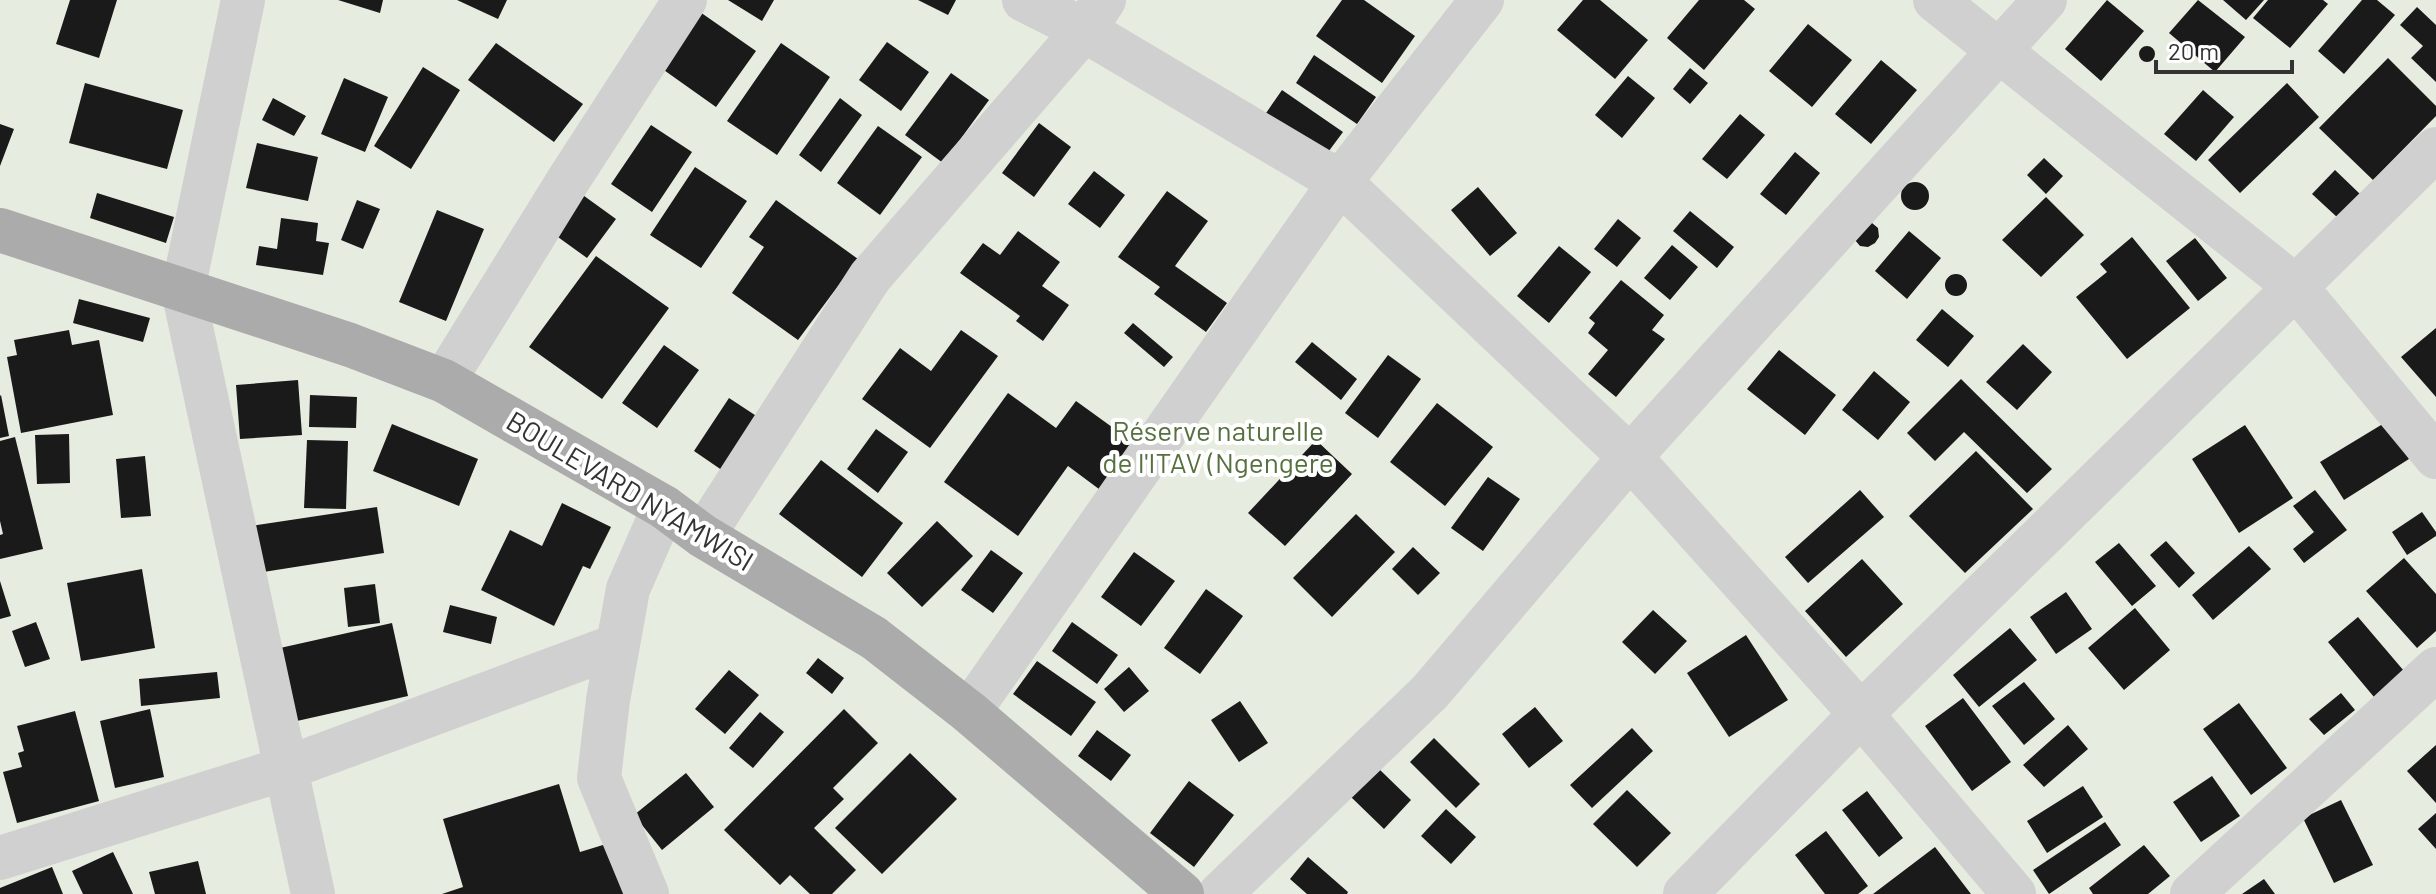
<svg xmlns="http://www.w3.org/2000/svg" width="2436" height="894" viewBox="0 0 2436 894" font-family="Barlow,sans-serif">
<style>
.green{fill:#e6ecdf}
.building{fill:#1a1a1a}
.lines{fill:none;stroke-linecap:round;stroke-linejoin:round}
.minor{stroke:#d0d0d0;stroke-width:44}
.major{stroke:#ababab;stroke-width:44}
.labels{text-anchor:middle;stroke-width:8;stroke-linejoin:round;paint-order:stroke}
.park-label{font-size:28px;fill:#56703f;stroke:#fff}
.street-label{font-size:28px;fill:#333;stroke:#fff}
</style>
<rect width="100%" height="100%" fill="#fff"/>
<path class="green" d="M0,0H2436V894H0Z"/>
<path class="building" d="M70,0H117L99,58L56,44Z
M338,0H383L380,13Z
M457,0H507L498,19Z
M728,0H774L762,21Z
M918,0H956L948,15Z
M1342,0H1364L1415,36L1382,83L1316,36Z
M1583,0H1600L1648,40L1615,79L1557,30Z
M1699,0H1744L1755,9L1704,70L1667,38Z
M2107,0L2144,31L2101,81L2065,49Z
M2198,0L2245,37L2215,72L2169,33Z
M2223,0H2264L2246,20Z
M2268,0H2323L2328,4L2290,48L2253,18Z
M2362,0H2377L2395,15L2344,74L2318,51Z
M2417,7L2436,25V82L2411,58L2423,46L2400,25Z
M700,12L756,51L716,107L661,68Z
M1808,24L1852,60L1812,107L1769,71Z
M887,42L929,72L901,111L859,80Z
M496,43L583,104L554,142L468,80Z
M781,43L830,77L777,155L727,121Z
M2139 54a8 8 0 1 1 16 0a8 8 0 1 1-16 0Z
M1314,55L1376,97L1357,124L1296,83Z
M2388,58L2436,106V116L2373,180L2319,128Z
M1881,60L1917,90L1871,144L1835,114Z
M423,67L460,90L411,169L374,146Z
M1690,68L1708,83L1690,104L1673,89Z
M951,73L989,100L943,163L905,135Z
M1628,76L1655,98L1622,138L1595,115Z
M344,78L388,97L365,152L321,134Z
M85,83L183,110L167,169L69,143Z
M2287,83L2319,117L2240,193L2208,160Z
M1282,90L1343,132L1317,167L1257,126Z
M2203,90L2234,117L2196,161L2164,134Z
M273,98L306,116L294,136L262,120Z
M840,98L862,115L821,172L799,155Z
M1740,114L1765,135L1727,179L1702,159Z
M1039,123L1071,147L1034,197L1002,173Z
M0,124L14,129L0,166Z
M651,125L692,152L652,212L611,184Z
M878,126L922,157L880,215L837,183Z
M257,143L318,157L308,201L246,188Z
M1795,152L1820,173L1786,215L1760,194Z
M2044,158L2063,176L2046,194L2027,175Z
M695,167L747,201L701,268L650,235Z
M2335,170L2360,194L2338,218L2312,194Z
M1094,171L1125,195L1100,228L1068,204Z
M1901 196a14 14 0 1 1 28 0a14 14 0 1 1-28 0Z
M1478,187L1517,233L1490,256L1451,210Z
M1167,191L1208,221L1175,266L1227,303L1206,332L1154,294L1160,287L1118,257Z
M97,193L174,217L166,243L90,218Z
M580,193L616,219L587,258L551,232Z
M2046,197L2084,235L2041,277L2002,240Z
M357,200L380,209L363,249L341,240Z
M776,200L858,259L798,340L732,293L764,247L749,237Z
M437,210L484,229L446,321L399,302Z
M1690,211L1734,247L1717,268L1673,231Z
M281,218L318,223L316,241L329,243L323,275L256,265L259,246L277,249Z
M1618,219L1641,238L1617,267L1594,249Z
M1864,222L1872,223L1878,228L1879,237L1875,243L1868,247L1860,246L1855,240Z
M1018,231L1060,262L1042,286L1069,305L1043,341L1016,321L1020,316L960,273L983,243L1000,255Z
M1909,231L1941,258L1907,299L1875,271Z
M2132,237L2190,308L2127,359L2076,297L2107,272L2100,264Z
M2195,238L2227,278L2198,301L2166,261Z
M1672,245L1698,267L1670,300L1644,278Z
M1559,246L1591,272L1549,323L1517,296Z
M596,256L669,308L602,399L529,347Z
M1945 285a11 11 0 1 1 22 0a11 11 0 1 1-22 0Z
M1621,280L1664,315L1652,330L1665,339L1616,397L1588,374L1608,350L1588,333L1595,323L1589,318Z
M79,299L150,318L143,342L73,323Z
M1942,309L1974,336L1948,367L1916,340Z
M1133,323L1173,357L1164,367L1124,333Z
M2436,328V397L2401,357Z
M69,330L72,345L99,340L113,415L21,433L7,357L17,355L14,340Z
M961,330L998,356L930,448L862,399L900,348L931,371Z
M1312,342L1357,379L1341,400L1295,362Z
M2023,344L2052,372L2017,410L1986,382Z
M664,345L699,370L657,428L622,403Z
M1779,350L1836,395L1805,435L1747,389Z
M1388,355L1421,379L1378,438L1345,413Z
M1874,371L1910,402L1878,440L1842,410Z
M1961,379L2052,469L2027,493L1964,432L1935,461L1907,433Z
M298,380L302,435L240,439L236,385Z
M1008,393L1056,428L1076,401L1141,448L1107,495L1068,466L1018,536L944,482Z
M1,395L9,436L0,438V396Z
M310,395L357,397L356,428L309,427Z
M729,398L764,421L729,475L694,451Z
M1437,403L1493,447L1445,506L1390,462Z
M2386,422L2409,459L2344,500L2320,462Z
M392,424L478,459L459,506L373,471Z
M2245,425L2293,498L2239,533L2192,459Z
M876,429L908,452L878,493L847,469Z
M69,434L70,483L37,484L35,435Z
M15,437L43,549L0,559V535L3,534L0,521V441Z
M307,440L348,441L346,509L304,508Z
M1316,440L1352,474L1285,546L1248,513Z
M1976,451L2033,509L1965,573L1909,516Z
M145,456L151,516L121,518L116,459Z
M821,460L903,523L862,577L779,514Z
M1488,477L1520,499L1483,551L1451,528Z
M1860,490L1884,517L1808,583L1785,557Z
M2315,490L2347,530L2304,563L2293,549L2314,532L2293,506Z
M562,503L611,527L590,569L583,566L554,626L481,590L510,530L542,546Z
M377,507L384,553L257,573L250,526Z
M2422,512L2436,532V536L2407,555L2392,532Z
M1356,514L1395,552L1332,617L1293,578Z
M937,521L973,556L922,607L887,573Z
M2166,541L2195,573L2179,588L2150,555Z
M2119,543L2156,586L2132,606L2095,562Z
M2249,546L2271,569L2213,620L2192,595Z
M1413,547L1440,573L1418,595L1392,569Z
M991,550L1023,573L993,613L961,590Z
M1134,552L1175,581L1141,626L1101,597Z
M2404,558L2436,594V631L2417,648L2366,591Z
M1862,559L1903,604L1846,657L1805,611Z
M142,569L155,648L81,661L67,583Z
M0,581L11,616L0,619Z
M375,584L380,623L348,627L344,588Z
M1206,589L1243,616L1200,674L1164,648Z
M2066,592L2092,629L2056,654L2030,617Z
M450,605L497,617L491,644L443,632Z
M2135,608L2170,650L2124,690L2088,648Z
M1653,610L1687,641L1655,674L1622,642Z
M2358,617L2404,671L2374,697L2328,642Z
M36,622L50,659L25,667L12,631Z
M1072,622L1118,655L1097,684L1052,651Z
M392,623L408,696L297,721L280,648Z
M2010,628L2037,660L1979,707L1953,675Z
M1746,635L1788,700L1729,737L1687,673Z
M818,658L844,678L832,694L806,673Z
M1037,661L1096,702L1071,736L1013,694Z
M1129,667L1149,691L1124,712L1104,689Z
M729,670L759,695L725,734L695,709Z
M217,672L220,698L141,706L139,679Z
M2024,682L2055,719L2024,745L1992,706Z
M2341,693L2355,710L2324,735L2309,719Z
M1963,698L2011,762L1972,791L1925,726Z
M1240,701L1268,743L1239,762L1211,720Z
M2239,703L2287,768L2251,795L2203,729Z
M1535,707L1563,741L1529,768L1502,734Z
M150,709L164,777L115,788L100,721Z
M844,709L878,743L833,788L844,799L814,828L856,870L832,894H810L790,875L780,885L724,830Z
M75,711L99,801L17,823L3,772L22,767L18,753L24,751L17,726Z
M760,712L784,732L753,768L729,748Z
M2068,725L2088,749L2044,787L2023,765Z
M1632,728L1653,751L1592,808L1570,785Z
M1097,730L1131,755L1111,781L1078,756Z
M1434,738L1480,784L1456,808L1410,762Z
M2436,745V803L2407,771Z
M910,753L957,799L882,874L835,828Z
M1378,768L1411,800L1384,829L1350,796Z
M686,773L714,807L662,850L634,815Z
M2212,776L2240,816L2201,842L2173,802Z
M1189,781L1234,815L1194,867L1150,833Z
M559,784L580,852L616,841L632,894H442L463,887L443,819Z
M2083,786L2103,817L2047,853L2027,821Z
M1627,790L1671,833L1637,867L1593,824Z
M1867,791L1903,838L1879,857L1842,810Z
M2341,800L2373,865L2334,883L2303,818Z
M1446,809L1476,837L1451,864L1421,836Z
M2436,813V849L2418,829Z
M2105,822L2121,845L2049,894L2033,870Z
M1826,831L1868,886L1858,894H1825L1795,855Z
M2144,845L2170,876L2148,894H2093L2089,888Z
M1935,847L1971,894H1873Z
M113,852L133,894H83L72,871Z
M1308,857L1348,892L1347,894H1307L1290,879Z
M198,861L206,894H155L149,872Z
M52,867L63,894H0V888Z
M2264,879L2275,894H2242Z"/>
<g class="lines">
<path class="minor" d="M243,0L183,290L313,894
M1024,0L1084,30L1340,182L1630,457L1861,714L2014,894
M1935,0L2295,286L2436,457
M444,381L569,179L685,0
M703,536L870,277L1084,30L1104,0
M969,712L1340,182L1482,0
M0,858L284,769L618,645
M647,894L599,778L608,700L628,589L664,507
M1220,894L1430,692L1630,457L2045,0
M1685,894L1861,714L2436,149
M2192,894L2436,669"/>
<path class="major" d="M0,230L350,345L444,381L664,507L703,536L874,638L969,712L1182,894"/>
</g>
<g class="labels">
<g class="park-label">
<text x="1218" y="441">Réserve naturelle<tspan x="1218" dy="32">de l'ITAV (Ngengere</tspan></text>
</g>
<g class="street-label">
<text transform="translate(630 491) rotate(31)" y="10">BOULEVARD NYAMWISI</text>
</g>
</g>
<path d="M2156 60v12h136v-12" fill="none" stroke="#333333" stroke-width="4"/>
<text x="2168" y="60" font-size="24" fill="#333333" stroke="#ffffff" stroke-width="6" paint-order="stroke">20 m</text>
</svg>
